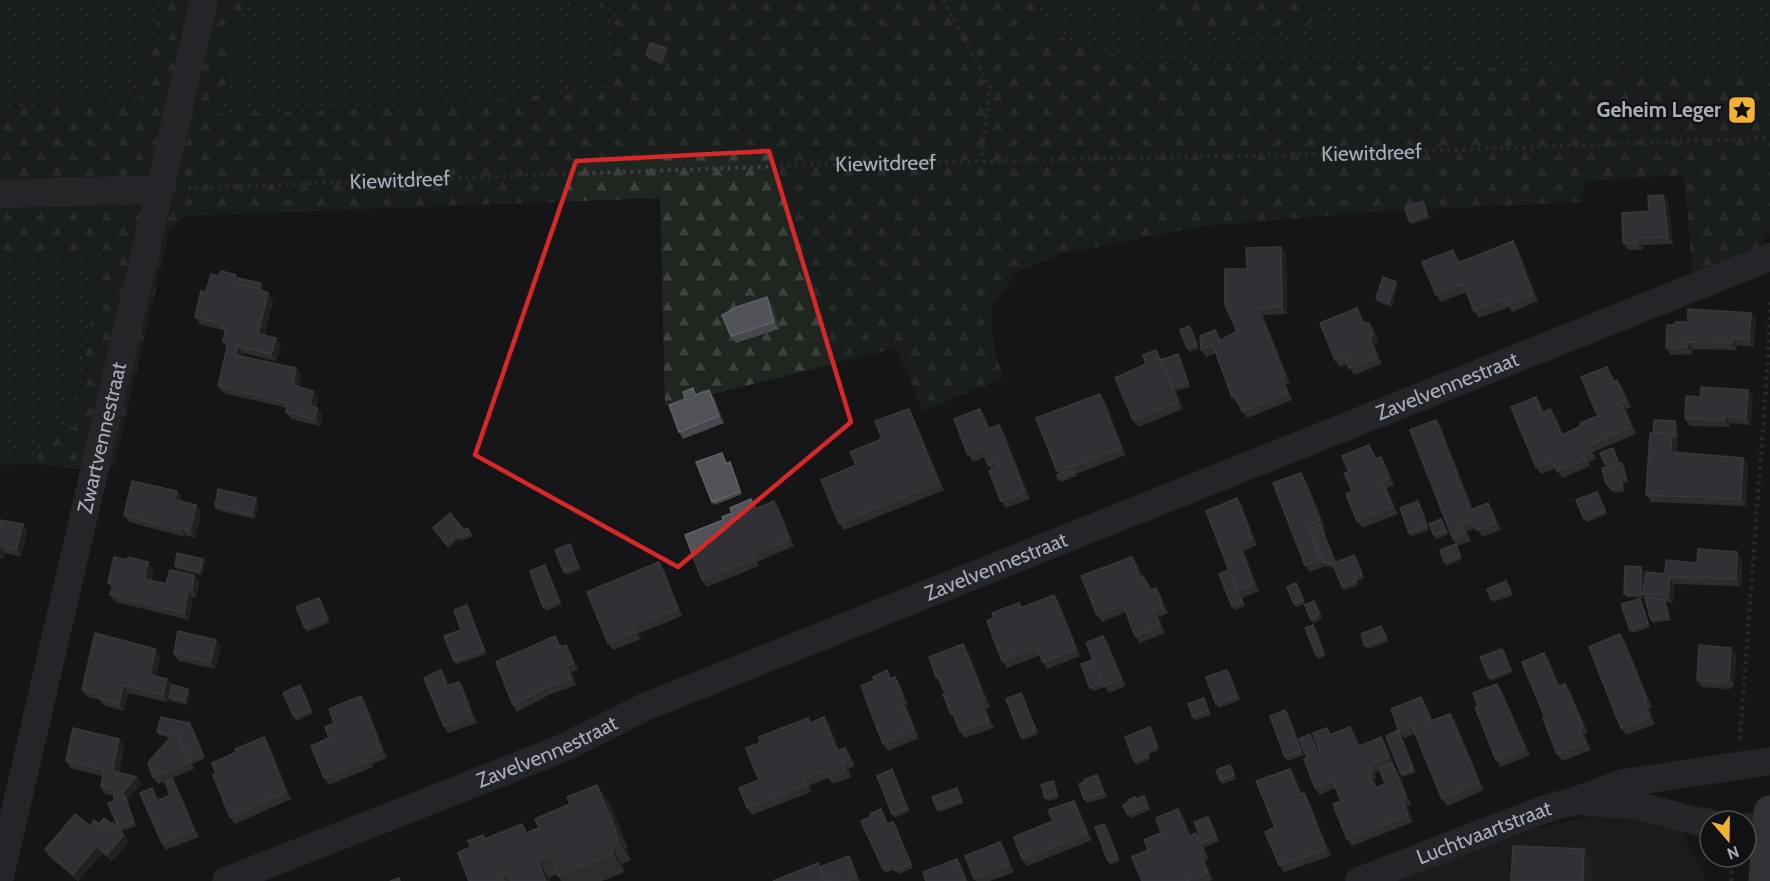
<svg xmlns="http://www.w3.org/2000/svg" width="1770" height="881" viewBox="0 0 1770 881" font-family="Cabin,sans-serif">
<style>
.built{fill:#222225}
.grass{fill:url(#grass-dots)}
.forest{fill:url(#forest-firs)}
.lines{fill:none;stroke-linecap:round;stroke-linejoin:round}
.path{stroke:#3d3f44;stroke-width:4;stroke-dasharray:3 4.5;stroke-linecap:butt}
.minor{stroke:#37383d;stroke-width:28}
.primary{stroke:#53555c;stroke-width:33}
.wall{fill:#47494d;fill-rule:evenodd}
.shaded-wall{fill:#2f3033}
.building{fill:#525359;stroke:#5f6168;stroke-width:1.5}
.marked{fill:none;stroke:#d62828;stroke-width:4.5;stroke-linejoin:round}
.labels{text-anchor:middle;stroke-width:4.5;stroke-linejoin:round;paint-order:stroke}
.poi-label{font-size:21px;font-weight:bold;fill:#a8adb8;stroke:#111113;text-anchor:end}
.street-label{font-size:21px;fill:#a8adb8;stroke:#111113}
</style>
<defs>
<pattern id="grass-dots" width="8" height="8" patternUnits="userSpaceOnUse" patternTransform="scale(1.5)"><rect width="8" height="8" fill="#1e261f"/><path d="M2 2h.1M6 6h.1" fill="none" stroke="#3c433d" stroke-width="1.8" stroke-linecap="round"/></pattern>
<pattern id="forest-firs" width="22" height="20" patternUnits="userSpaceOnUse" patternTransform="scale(1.5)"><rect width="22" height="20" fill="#1e261f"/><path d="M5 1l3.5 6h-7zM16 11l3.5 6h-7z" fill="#3c433d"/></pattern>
</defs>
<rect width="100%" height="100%" fill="#161618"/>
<path class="built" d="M1598,815L1646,819L1683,830L1688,846L1702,868L1707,881H1395L1533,829Z"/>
<path class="grass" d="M0,0H161L140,102L0,108Z
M244,0H443L616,8L607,91L356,109L219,114Z
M1037,0H1132V4L1152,24L1273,34L1307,27L1328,0H1770V76L1309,62L1170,64L1089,50L1043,28Z
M102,255L74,427L44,426L36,464L0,465V257Z"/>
<path class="forest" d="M161,0H244L219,114L356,109L606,91L616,8L443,0H1037L1043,28L1089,50L1170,64L1309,62L1770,76V232L1758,248L1693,276L1684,175L1585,181L1582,202L1373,212L1205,226L1060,254L1018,272L992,305L993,342L1003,378L923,411L896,348L665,406L660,198L185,216L170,229L114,467L101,464L77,469L36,464L44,426L74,427L102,255L0,257V108L140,102Z
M1132,0H1328L1307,27L1273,34L1152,24L1132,4Z"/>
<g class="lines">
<g class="path">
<path d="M943,0L990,87L981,161"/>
<path id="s1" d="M188,188L813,165L1378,153L1770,138"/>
<path d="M1740,739L1768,360L1770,300"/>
<path d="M1731,881L1733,857"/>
</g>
<g class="minor">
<path d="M0,194L159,189"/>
<path d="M1586,802L1636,805L1695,821L1710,823"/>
<path d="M1746,827L1770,830"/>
<path id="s2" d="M0,876L204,0"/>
<path id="s3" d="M226,881L563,748L645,707L1770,257"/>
<path id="s4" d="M1359,881L1542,810L1575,801L1624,783L1770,761"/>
</g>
<path class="primary" d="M1765,881L1770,812"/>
</g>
<path class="wall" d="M666,48L669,52L664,65L648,59L646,55Z
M1663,195L1668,202L1673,244L1642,245L1643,250H1628L1623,243Z
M1423,201L1425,205L1430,218L1412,224L1409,221Z
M1281,247L1286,254L1287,314L1263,315L1290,383L1286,384L1292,400L1247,418L1242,411L1239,403L1237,404L1232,397L1216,353L1206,357L1201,350L1220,337L1221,340L1237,331L1247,269Z
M1518,248L1538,301L1512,312L1509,307L1479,318L1474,311L1467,292L1441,302L1436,295L1458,257L1460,262Z
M219,276L238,278L261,283L263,286L262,290L273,300L264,335L276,338L281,345L276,361L243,353L242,356L296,368L301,375L299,387L313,391L318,398L316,407L322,415L320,426L291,419L286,412L287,408L223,393L218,386L227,347L223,342L225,334L223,330L200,324L195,317L206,292Z
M1398,285L1392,307L1378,302L1376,298Z
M772,304L779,329L736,343L731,336Z
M1357,308L1362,315L1364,322L1374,330L1378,341L1375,346L1382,364L1354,375L1348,364L1340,367L1335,360Z
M1751,313L1756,320L1754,347L1737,345V350L1693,349L1692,354L1671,355L1666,348L1674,325L1688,322Z
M1192,330L1199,348L1190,352L1187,348Z
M1156,350L1162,359L1178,354L1180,358L1190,387L1176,391L1183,409L1138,427L1133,420L1146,364Z
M1607,367L1615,381L1622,387L1631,407L1626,409L1636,434L1593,452L1596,459L1588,462L1590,466L1562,478L1556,468L1541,474L1536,467V397L1541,404L1544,412L1550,409L1555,416L1563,434L1581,426L1598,416Z
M1748,390L1753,397L1750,425L1730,423V427L1690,426L1685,419L1700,397Z
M697,394L714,397L724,423L683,439L679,432Z
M1105,401L1126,455L1076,474L1077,476L1061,482L1058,479L1059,474L1057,471Z
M913,416L944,490L844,530L839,523L856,465L882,439Z
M985,416L990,429L999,425L1004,432L1030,499L1006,508L1001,501L992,470L988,465L985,457L973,462L968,455Z
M1436,420L1441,427L1473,509L1488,503L1493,510L1501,530L1482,537L1477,528L1467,531L1471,541L1457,546L1453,539Z
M1678,425L1677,453L1748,465L1746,506L1651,502L1646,495L1653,433Z
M1613,448L1615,451L1620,463L1616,465L1624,467L1628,482L1623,484L1625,491L1614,493L1610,487L1609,488L1606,484L1607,467L1605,464Z
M1374,452L1377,459L1386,464L1394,485L1387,488L1398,514L1362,528L1357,521L1349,472Z
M722,453L727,463L732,466L742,494L714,505L712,502Z
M1306,480L1325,527L1323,528L1336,563L1357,559L1364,578L1357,581L1358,585L1344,590L1342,587L1334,568L1326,566L1310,572L1305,565Z
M177,491L182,498L181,501L201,512L195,538L186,535L185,537L129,522L124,515Z
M1599,496L1607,514L1587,522L1584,519Z
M256,498L258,502L255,519L217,510L215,506Z
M1237,498L1242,505L1257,545L1244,551L1259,591L1242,598L1245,606L1234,610L1232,606Z
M751,499L757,508L774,501L779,508L794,546L757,562L759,566L707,587L702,580L723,520Z
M1420,505L1429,530L1412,536L1409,533Z
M1441,519L1449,534L1436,539L1434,535Z
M0,520L23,524L27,531L21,557L5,553L3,559L0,558Z
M433,528L464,530L471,532L473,536L461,541L459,538L448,548Z
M572,548L581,569L567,575L564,572Z
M1458,548L1462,559L1446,566L1444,562Z
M1132,557L1137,564L1142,576H1143L1148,583L1151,590L1160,595L1168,613L1159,617L1165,633L1140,643L1135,636L1126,612L1102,622L1097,615Z
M1742,559L1741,586L1674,584L1673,603L1666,602L1671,620L1653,623L1651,620L1645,598L1643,595V598L1627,597L1624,594L1644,570L1643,591L1665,574L1697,563Z
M128,560L148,562L153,569L151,581L166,584L194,575L199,582L196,597H193L189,620L115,602L110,595L112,588L108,583Z
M205,562L202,575L177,569L175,566Z
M545,565L547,569L562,604L546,611L543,607Z
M664,569L682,616L638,634L641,639L613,650L608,643Z
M1509,585L1513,595L1494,602L1491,599Z
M1299,586L1305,604L1296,607L1294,604Z
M1054,595L1059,602L1080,656L1047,669L1043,662L1040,655L1007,668L1002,661L994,618L1019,603L1022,607Z
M319,598L322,601L330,622L307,632L305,628Z
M1642,602L1650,627L1632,633L1630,630Z
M1317,605L1322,617L1314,624L1311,620Z
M469,609L487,654L456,664L454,661L461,630Z
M1313,625L1316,629L1326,655L1318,659L1316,655Z
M1384,629L1388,641L1368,649L1365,646Z
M1620,634L1625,641L1652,707L1649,708L1655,724L1626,735L1621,728Z
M216,640L221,647L215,669L179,661L174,654Z
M560,643L562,647L571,652L578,670L572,672L576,685L549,695L517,712L513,705Z
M1108,643L1126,686L1109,693L1105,687L1093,691L1090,688L1093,660Z
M1731,648L1736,655L1734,685L1730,689L1702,687L1697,680Z
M155,649L160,656L156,676L167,679L172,685L188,689L190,692L187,705L171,701L169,698L168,702L128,693L124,711L103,705L100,700L87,697L82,690Z
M968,651L990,707L986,709L994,728L965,738L960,731L956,721L951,714L945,693L941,684L936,677Z
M1504,652L1513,672L1491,681L1489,678Z
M1544,653L1549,660L1560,686L1570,691L1588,733L1584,734L1591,750L1562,761L1557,754L1545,718Z
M1230,673L1240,700L1219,708L1216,704Z
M446,677L449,685L459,682L464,689L477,723L448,733L444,726Z
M895,677L900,684L908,704L906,705L919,738L888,751L883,744L892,678Z
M1497,684L1502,691L1530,755L1501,767L1496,760L1478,706Z
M302,689L313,713L296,721L294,717Z
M1021,693L1023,697L1038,734L1023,740L1021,737Z
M1204,698L1206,702L1211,715L1196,720L1193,717Z
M366,703L387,758L372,764L373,767L329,785L324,778L329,738L334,723Z
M1426,704L1433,721L1450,714L1455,721L1484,790L1447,806L1442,799L1415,734L1404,738L1399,731Z
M1285,710L1288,714L1304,755L1287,761L1285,757Z
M808,718L811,723L829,724L839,750L850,755L855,766L848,769L851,777L833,784L828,778L809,786L811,792L752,815L747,808L759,780Z
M192,726L205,758L192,764L194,769L172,778L176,785L199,837L166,850L162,843L157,795L159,800L170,795L167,781L158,784L153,777L170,738L160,735L157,732Z
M1350,727L1355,734L1360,746L1381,737L1386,744L1394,764L1393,765L1397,770L1411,804L1407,806L1413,822L1352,846L1347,839L1341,801L1335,788L1320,795L1315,788L1307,758L1310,734L1315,741L1319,752H1320L1327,728L1331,734ZM1380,770L1385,784L1377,788L1374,780L1376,778L1374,773Z
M1153,731L1159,750L1149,754L1150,759L1136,765L1134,761Z
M1401,734L1416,772L1403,777L1401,774Z
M264,737L269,744L291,799L235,824L230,817L216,773L237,752Z
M124,746L119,772L136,777L141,784L128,799H126L136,826L121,831L125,836L128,843L112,861L102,853L78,881L50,857L45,850L90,826L99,824H112L118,827L114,796L105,794L101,787L103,776L70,768L66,761Z
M1233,768L1236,779L1222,784L1220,780Z
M892,769L894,773L910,811L895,818L892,814Z
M1295,776L1302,794L1309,800L1331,856L1284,872L1279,865L1275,827Z
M1100,779L1107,797L1087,803L1084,799Z
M1055,785L1059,798L1048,801L1045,798Z
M957,788L959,792L964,803L939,812L937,809Z
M1135,797L1137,799L1146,800L1150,810L1130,818L1127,814L1129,802Z
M1074,801L1078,808L1092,840L1027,866L1022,859L1053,821Z
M609,802L628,848L626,849L631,860L622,864L625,872L602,881H561L557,874L549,878L550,881H469L471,847L483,835L486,838L528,832Z
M881,809L888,824L893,822L896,826L913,868L898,874L895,869L885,873L883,869L871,817Z
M1178,809L1183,816L1191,835L1200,836L1211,820L1219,841L1204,847L1209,859L1205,860L1213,880L1209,881H1142L1161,833Z
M1107,827L1120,861L1110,865L1108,861Z
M1000,842L1005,849L1014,872L990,881H976L974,878Z
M849,856L851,860L860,881H773L818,863L820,867Z"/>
<path class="shaded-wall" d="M666,48L669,52L664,65L662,61Z
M1663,195L1668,202L1673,244L1668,237Z
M1423,201L1425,205L1430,218L1427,215Z
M1637,238L1642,245L1643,250L1638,243Z
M1513,241L1518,248L1538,301L1533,294Z
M1281,247L1286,254L1287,314L1282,307Z
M1453,250L1458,257L1463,270L1458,263Z
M236,275L241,282L240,287L234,283Z
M1396,282L1398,285L1392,307L1389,303Z
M261,283L263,286L261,295L259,291Z
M268,293L273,300L263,341L258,334Z
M767,297L772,304L779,329L774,322Z
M1258,308L1263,315L1290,383L1285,376Z
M1357,308L1362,315L1367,329L1362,322Z
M1751,313L1756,320L1754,347L1749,340Z
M1369,323L1374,330L1378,341L1375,346L1382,364L1377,357L1370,338Z
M276,338L281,345L276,361L271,354Z
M1732,338L1737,345V350L1732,343Z
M1688,342L1693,349L1692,354L1687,347Z
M238,346L243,353L240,362L235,355Z
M1156,350L1161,357L1174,388H1173L1176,391L1183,409L1178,402Z
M1607,367L1611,374L1618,389L1613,382Z
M296,368L301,375L298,392L293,385Z
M1281,377L1286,384L1292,400L1288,393Z
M1617,380L1622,387L1631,407L1626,400Z
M709,390L714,397L724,423L719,416Z
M1748,390L1753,397L1750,425L1746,418Z
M313,391L318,398L315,413L310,406Z
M1100,394L1105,401L1126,455L1121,448Z
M1536,397L1541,404L1547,420L1542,413Z
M1621,402L1626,409L1636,434L1631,427Z
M317,408L322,415L320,426L315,419Z
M909,409L913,416L944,490L939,483Z
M980,409L985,416L993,436L988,429Z
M1550,409L1555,416L1567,442L1562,435Z
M1725,416L1730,423V427L1725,420Z
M1436,420L1441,427L1476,517L1471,510Z
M1675,421L1678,425L1676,459L1671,452L1672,434Z
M999,425L1004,432L1030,499L1025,492Z
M1369,445L1374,452L1380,467L1375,459Z
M1381,457L1386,464L1394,485L1389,478Z
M1743,458L1748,465L1746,506L1741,499Z
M730,462L732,466L742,494L740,491Z
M1622,463L1624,467L1628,482L1626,479Z
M1301,473L1306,480L1325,527L1320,520Z
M1382,481L1387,488L1398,514L1393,507Z
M177,491L182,498L180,507L175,500Z
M256,498L258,502L255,519L252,515Z
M1237,498L1242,505L1257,545L1252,538Z
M774,501L779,508L794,546L789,539Z
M1488,503L1493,510L1501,530L1496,523Z
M196,505L201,512L195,538L190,531Z
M23,524L27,531L21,557L16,550Z
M1320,524L1323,528L1338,567L1335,563Z
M1462,524L1467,531L1471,541L1466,534Z
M181,528L186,535L185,537L180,530Z
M570,544L572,548L581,569L578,566Z
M1239,544L1244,551L1259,591L1254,584Z
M0,546L5,553L3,559L0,554Z
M1737,552L1742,559L1741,586L1736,579Z
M1354,555L1357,559L1364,578L1362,574Z
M1132,557L1137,564L1145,584L1140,577Z
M203,559L205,562L202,575L200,571Z
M148,562L153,569L149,586L144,579Z
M659,562L664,569L682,616L678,609Z
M545,565L547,569L562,604L559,601Z
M1641,567L1644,570L1643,598L1641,595Z
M194,575L199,582L196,597L192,590Z
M1670,577L1674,584L1673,603L1668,596Z
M1156,588L1160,595L1168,613L1163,606Z
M188,590L193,597L189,620L184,613Z
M1054,595L1059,602L1080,656L1076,649Z
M319,598L322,601L330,622L327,619Z
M1640,599L1642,602L1650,627L1648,623Z
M1664,599L1666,602L1671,620L1668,616Z
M467,605L469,609L487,654L484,650Z
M1154,610L1159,617L1165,633L1160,626Z
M1313,625L1316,629L1326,655L1323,652Z
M1620,634L1625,641L1652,707L1647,700Z
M1103,636L1108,643L1126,686L1121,679Z
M216,640L221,647L215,669L210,662Z
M963,644L968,651L990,707L985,700Z
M566,645L571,652L578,670L573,663Z
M1731,648L1736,655L1734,685L1729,678Z
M155,649L160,656L155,682L150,675Z
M1544,653L1549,660L1563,694L1558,687Z
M567,665L572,672L576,685L571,678Z
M441,670L446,677L452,693L447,686Z
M1227,670L1230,673L1240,700L1237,696Z
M895,677L900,684L908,704L903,697Z
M167,679L172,686L168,702L163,695Z
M459,682L464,689L477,723L472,716Z
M1497,684L1502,691L1530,755L1525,748Z
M1565,684L1570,691L1588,733L1583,726Z
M123,685L128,693L124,711L119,704Z
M188,689L190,692L187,705L185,701Z
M361,696L366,703L387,758L382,751Z
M1421,697L1426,704L1436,728L1431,721Z
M901,698L906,705L919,738L914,731Z
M1644,701L1649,708L1655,724L1650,717Z
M981,702L986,709L994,728L989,721Z
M1285,710L1288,714L1304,755L1301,751Z
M1450,714L1455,721L1484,790L1479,783Z
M824,717L829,724L842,758L837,751Z
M189,722L192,726L205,758L203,755Z
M1150,727L1153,731L1159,750L1157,747Z
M1350,727L1355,734L1363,754L1358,747Z
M1579,727L1584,734L1591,750L1586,743Z
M1398,730L1401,734L1416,772L1413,769Z
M1310,734L1315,741L1322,760L1317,753Z
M264,737L269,744L291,799L286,792Z
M1381,737L1386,744L1394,764L1389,757Z
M119,739L124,746L117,778L112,771Z
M845,748L850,755L855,766L850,759Z
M843,762L848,769L851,777L846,770Z
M1392,763L1397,770L1411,804L1406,797Z
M892,769L894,773L910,811L907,808Z
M1290,769L1295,776L1305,802L1300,795Z
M1369,773L1374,780L1380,795L1375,788Z
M1097,775L1100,779L1107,797L1104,793Z
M136,777L141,784L128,799L123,792Z
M172,778L176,785L199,837L194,830Z
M1053,781L1055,785L1059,798L1057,795Z
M597,785L609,802L628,848L616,831Z
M1304,793L1309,800L1331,856L1326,849Z
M124,795L126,798L136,826L134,822Z
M1402,799L1407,806L1413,822L1408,815Z
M1074,801L1078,808L1092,840L1087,833Z
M1178,809L1183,816L1194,843L1189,836Z
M1208,817L1211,820L1219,841L1216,837Z
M893,822L896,826L913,868L911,864Z
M1104,824L1107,827L1120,861L1118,858Z
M120,829L125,836L128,843L112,861L107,854Z
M614,831L626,849L631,860L619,843Z
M1196,833L1201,840V843L1209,859L1204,852Z
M1000,842L1005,849L1014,872L1009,865Z
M97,846L102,853L78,881L73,874Z
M610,846L622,864L625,872L613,854Z
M1584,849L1593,862L1592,881H1583Z
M1200,853L1205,860L1213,880L1208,873Z
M849,856L851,860L860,881L857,877Z
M957,859L962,866L968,881H966Z
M537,860L549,878L550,881L545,880Z"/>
<path class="building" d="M650,43L666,48L662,61L646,55Z
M1663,195L1668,237L1637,238L1638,243H1623L1622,213L1649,211L1648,196Z
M1423,201L1427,215L1409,221L1405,207Z
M1513,241L1533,294L1507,305L1505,299L1474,311L1463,284L1436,295L1422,262L1453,250L1458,263Z
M1281,247L1282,307L1258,308L1285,376L1281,377L1288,393L1242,411L1235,395L1232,397L1213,345L1201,350L1200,336L1215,330L1220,341L1237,331L1225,305V269H1247L1246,248Z
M221,271L236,275L234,283L256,288L268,293L258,334L276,338L271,354L238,346L235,355L296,368L293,385L313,391L310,406L317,408L315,419L286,412L288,403L218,386L228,343L223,342L226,329L221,328L223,324L195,317L201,291L206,292L211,274L219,276Z
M1383,277L1396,282L1389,303L1376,298Z
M238,278L261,283L259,289L237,284Z
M767,297L774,322L731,336L722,315L737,307Z
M1357,308L1362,322L1369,323L1373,334L1370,338L1377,357L1349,368L1344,357L1335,360L1320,323Z
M1688,309L1751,313L1749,340L1732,338V343L1688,342L1687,347L1666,348L1667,325H1674L1675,322H1688Z
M1189,326L1197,344L1187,348L1180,330Z
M1156,350L1178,402L1133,420L1115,378L1146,364L1143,355Z
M1178,354L1188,383L1173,388L1161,360Z
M1607,367L1613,382L1617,380L1626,400L1621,402L1631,427L1589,445L1591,452L1583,455L1585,459L1557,471L1552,461L1536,467L1511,407L1536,397L1542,413L1550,409L1562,435L1581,426L1580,423L1598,416L1581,377Z
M1701,387L1748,390L1746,418L1725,416V420L1685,419L1686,396L1700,397Z
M693,388L695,395L709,390L719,416L679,432L669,405L685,399L683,392Z
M1100,394L1121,448L1071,467L1070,465L1057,471L1036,418Z
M909,409L939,483L839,523L821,480L856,465L850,452L882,439L875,421Z
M980,409L988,429L999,425L1025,492L1001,501L989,471L999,467L997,462L988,465L982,449L968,455L954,419Z
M1436,420L1471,510L1488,503L1496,523L1477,530L1473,520L1462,524L1466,534L1453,539L1410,430Z
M1654,420L1675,421V437L1672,434L1653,433Z
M1650,433L1672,434L1671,452L1743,458L1741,499L1646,495Z
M1369,445L1375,459L1381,457L1389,478L1382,481L1393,507L1357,521L1346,494L1352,491L1344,473L1349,472L1342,456Z
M1613,448L1617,460L1605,464L1600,453Z
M722,453L726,464L730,462L740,491L712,502L696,462Z
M1622,463L1626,479L1620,480L1622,487L1611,490L1609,483L1606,484L1602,468Z
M1073,469L1074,473L1058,479L1057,475Z
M1301,473L1320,520L1308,525L1321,559L1305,565L1273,483Z
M132,481L177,491L175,500L196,505L190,531L181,528L180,530L124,515Z
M218,489L256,498L252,515L215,506Z
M1597,492L1605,510L1584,519L1576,500Z
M1237,498L1252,538L1239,544L1254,584L1237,591L1206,511Z
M751,499L755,509L774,501L789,539L752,555L754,559L702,580L685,535L723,520L722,517L732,513L730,508Z
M1418,501L1427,526L1409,533L1400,508Z
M450,513L464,530L468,528L470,533L458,538L457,534L446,544L433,528Z
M1441,519L1446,531L1434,535L1429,524Z
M0,520L23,524L16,550L0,546Z
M1320,524L1335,563L1354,555L1362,574L1354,577L1356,581L1342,587L1333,564L1323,562L1310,528Z
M570,544L578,566L564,572L555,550Z
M1456,544L1460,556L1444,562L1440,550Z
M1698,549L1737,552L1736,579L1670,577L1668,596L1643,594L1646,572L1665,574L1666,560L1697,563Z
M177,553L203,559L200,571L175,566Z
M114,557L128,560V557L148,562L144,579L166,584L170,570L194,575L192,590H188L184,613L110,595L113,584L108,583Z
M1132,557L1140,577L1143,576L1150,590L1156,588L1163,606L1154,610L1160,626L1135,636L1123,604L1097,615L1081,576Z
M659,562L678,609L633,627L636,632L608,643L587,592Z
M545,565L559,601L543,607L530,571Z
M1625,566L1641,567V595L1624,594Z
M1229,570L1242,602L1232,606L1219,574Z
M1506,581L1510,591L1491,599L1487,589Z
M1296,583L1303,600L1294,604L1287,587Z
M1054,595L1076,649L1043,662L1036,647L1002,661L987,621L994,618L992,613L1019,603L1021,608Z
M319,598L327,619L305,628L296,607Z
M1645,598L1664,599L1668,616L1651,620Z
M1640,599L1648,623L1630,630L1621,604Z
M1314,601L1319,613L1311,620L1305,605Z
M467,605L484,650L454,661L444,636L461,630L454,610Z
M1313,625L1323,652L1316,655L1305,628Z
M1381,626L1386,637L1365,646L1361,634Z
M178,631L216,640L210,662L174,654Z
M95,633L155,649L150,675L167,679L163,695L123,685L119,704L98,698L99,694L82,690Z
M1620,634L1647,700L1644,701L1650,717L1621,728L1589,647Z
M555,636L560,647L566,645L573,663L567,665L571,678L545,688L513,705L496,662Z
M1103,636L1121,679L1104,686L1086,643Z
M963,644L985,700L981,702L989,721L960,731L953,713L951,714L943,694L945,693L938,676L936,677L929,657Z
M1699,645L1731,648L1729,678L1725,682L1697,680Z
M1502,649L1510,669L1489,678L1480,657Z
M1544,653L1558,687L1565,684L1583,726L1579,727L1586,743L1557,754L1543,718H1545L1522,662Z
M1093,660L1103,683L1090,688L1081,664Z
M441,670L447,686L459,682L472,716L444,726L424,678Z
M887,670L890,679L895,677L903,697L901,698L914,731L883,744L861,686L874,680L873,677Z
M1227,670L1237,696L1216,704L1206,677Z
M1497,684L1525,748L1496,760L1475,707L1478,706L1473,693Z
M172,685L188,689L185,701L169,697Z
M300,685L311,710L294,717L283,693Z
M1021,693L1036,730L1021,737L1006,699Z
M361,696L382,751L367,757L369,760L324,778L311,746L329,738L325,727L334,723L329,709Z
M1421,697L1431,721L1450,714L1479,783L1442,799L1412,726L1399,731L1391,709Z
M1204,698L1208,711L1193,717L1188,704Z
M1285,710L1301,751L1285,757L1270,716Z
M161,717L188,723L189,722L203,755L189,761L178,735L176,731L172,735L157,732Z
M824,717L837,751L845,748L850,759L843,762L846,770L828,777L825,771L804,779L806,785L747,808L739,788L759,780L746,748L760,743L759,737L808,718L810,723Z
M1150,727L1157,747L1146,751L1148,756L1134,761L1125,737Z
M1350,727L1358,747L1381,737L1389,757L1369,766L1371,771L1369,773L1375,788L1385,784L1379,768L1392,763L1406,797L1402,799L1408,815L1347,839L1333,804L1341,801L1332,780L1315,788L1304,759L1307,758L1299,739L1310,734L1317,753L1320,752L1313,733L1327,728L1330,735Z
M73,728L119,739L112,771L136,777L123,792L101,787L104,770L66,761Z
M1398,730L1413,769L1401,774L1386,736Z
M176,731L189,762L153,777L148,763Z
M264,737L286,792L230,817L213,775L216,773L212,763L237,752L235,749Z
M1230,765L1234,775L1220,780L1216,770Z
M892,769L907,808L892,814L877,776Z
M1290,769L1300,795L1304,793L1326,849L1279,865L1265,832L1275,827L1256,781Z
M1097,775L1104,793L1084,799L1079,784L1085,782L1084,780Z
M172,778L194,830L162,843L140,793L152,788L157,801L170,795L165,782Z
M1053,781L1057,795L1045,798L1041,785Z
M597,785L616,831H614L619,843L610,846L613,854L558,876L550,855L537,860L545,880L543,881H511L508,872L501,874L504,881H469L458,853L471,847L468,841L483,835L485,839L522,824L526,833L539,828L535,819L570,804L567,797Z
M957,788L961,800L937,809L932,797Z
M114,793L124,795L134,822L118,827L108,803L114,801Z
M1144,796L1148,806L1127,814L1123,805L1129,802L1128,800L1135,797L1136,799Z
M1074,801L1087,833L1022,859L1014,837L1053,821L1048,810Z
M881,809L887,824L893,822L911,864L895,871L893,865L883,869L861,821L871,817L870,814Z
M1178,809L1189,836L1196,833L1204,852L1200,853L1208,873L1187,881H1142L1132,857L1148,850L1144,840L1161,833L1156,818Z
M75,814L90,826L94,820L106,830L113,823L120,829L123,836L107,854L97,846L73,874L45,850Z
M1208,817L1216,837L1201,843L1198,836H1200L1194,822Z
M104,818L112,824L106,830L99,824Z
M1104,824L1118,858L1108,861L1095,827Z
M1000,842L1009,865L974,878L965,856Z
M1513,846L1584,849L1583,881H1511Z
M849,856L857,877L848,881H840V879L835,881H826L820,867Z
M957,859L966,881H926L923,872Z
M818,863L825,881H773Z
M399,878L400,881H390Z"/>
<path d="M0 0H1770V881H0ZM769,151L851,422L678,567L475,455L576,161Z" fill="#161618" fill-opacity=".55" fill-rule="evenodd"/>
<path class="marked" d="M769,151L851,422L678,567L475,455L576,161Z"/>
<defs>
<g id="sight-square" transform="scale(1.5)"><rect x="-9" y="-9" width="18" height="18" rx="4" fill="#f2b134" stroke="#111113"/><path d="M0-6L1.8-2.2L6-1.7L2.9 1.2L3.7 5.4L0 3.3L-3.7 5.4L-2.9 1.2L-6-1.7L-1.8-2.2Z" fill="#111"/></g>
</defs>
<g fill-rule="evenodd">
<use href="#sight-square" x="1742" y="110"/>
</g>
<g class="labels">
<g class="poi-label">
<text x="1721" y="117">Geheim Leger</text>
</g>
<g class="street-label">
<text dy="7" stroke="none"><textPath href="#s1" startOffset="1184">Kiewitdreef</textPath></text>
<text dy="7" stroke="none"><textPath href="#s1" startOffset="698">Kiewitdreef</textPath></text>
<text dy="7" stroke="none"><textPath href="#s1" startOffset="212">Kiewitdreef</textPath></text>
<text dy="7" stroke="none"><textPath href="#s3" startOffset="1318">Zavelvennestraat</textPath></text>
<text dy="7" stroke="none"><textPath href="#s2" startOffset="450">Zwartvennestraat</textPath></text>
<text dy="7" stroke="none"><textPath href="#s3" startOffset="832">Zavelvennestraat</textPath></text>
<text dy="7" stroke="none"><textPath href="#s3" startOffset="346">Zavelvennestraat</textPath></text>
<text dy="7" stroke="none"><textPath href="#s4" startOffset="134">Luchtvaartstraat</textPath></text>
</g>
</g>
<g transform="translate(1728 839) rotate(160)"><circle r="28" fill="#111113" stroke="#4d4f55" stroke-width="1.5"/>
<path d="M0-4.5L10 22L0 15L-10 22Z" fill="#f2b134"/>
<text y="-9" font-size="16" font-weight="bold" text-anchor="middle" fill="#a8adb8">N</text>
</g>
</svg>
